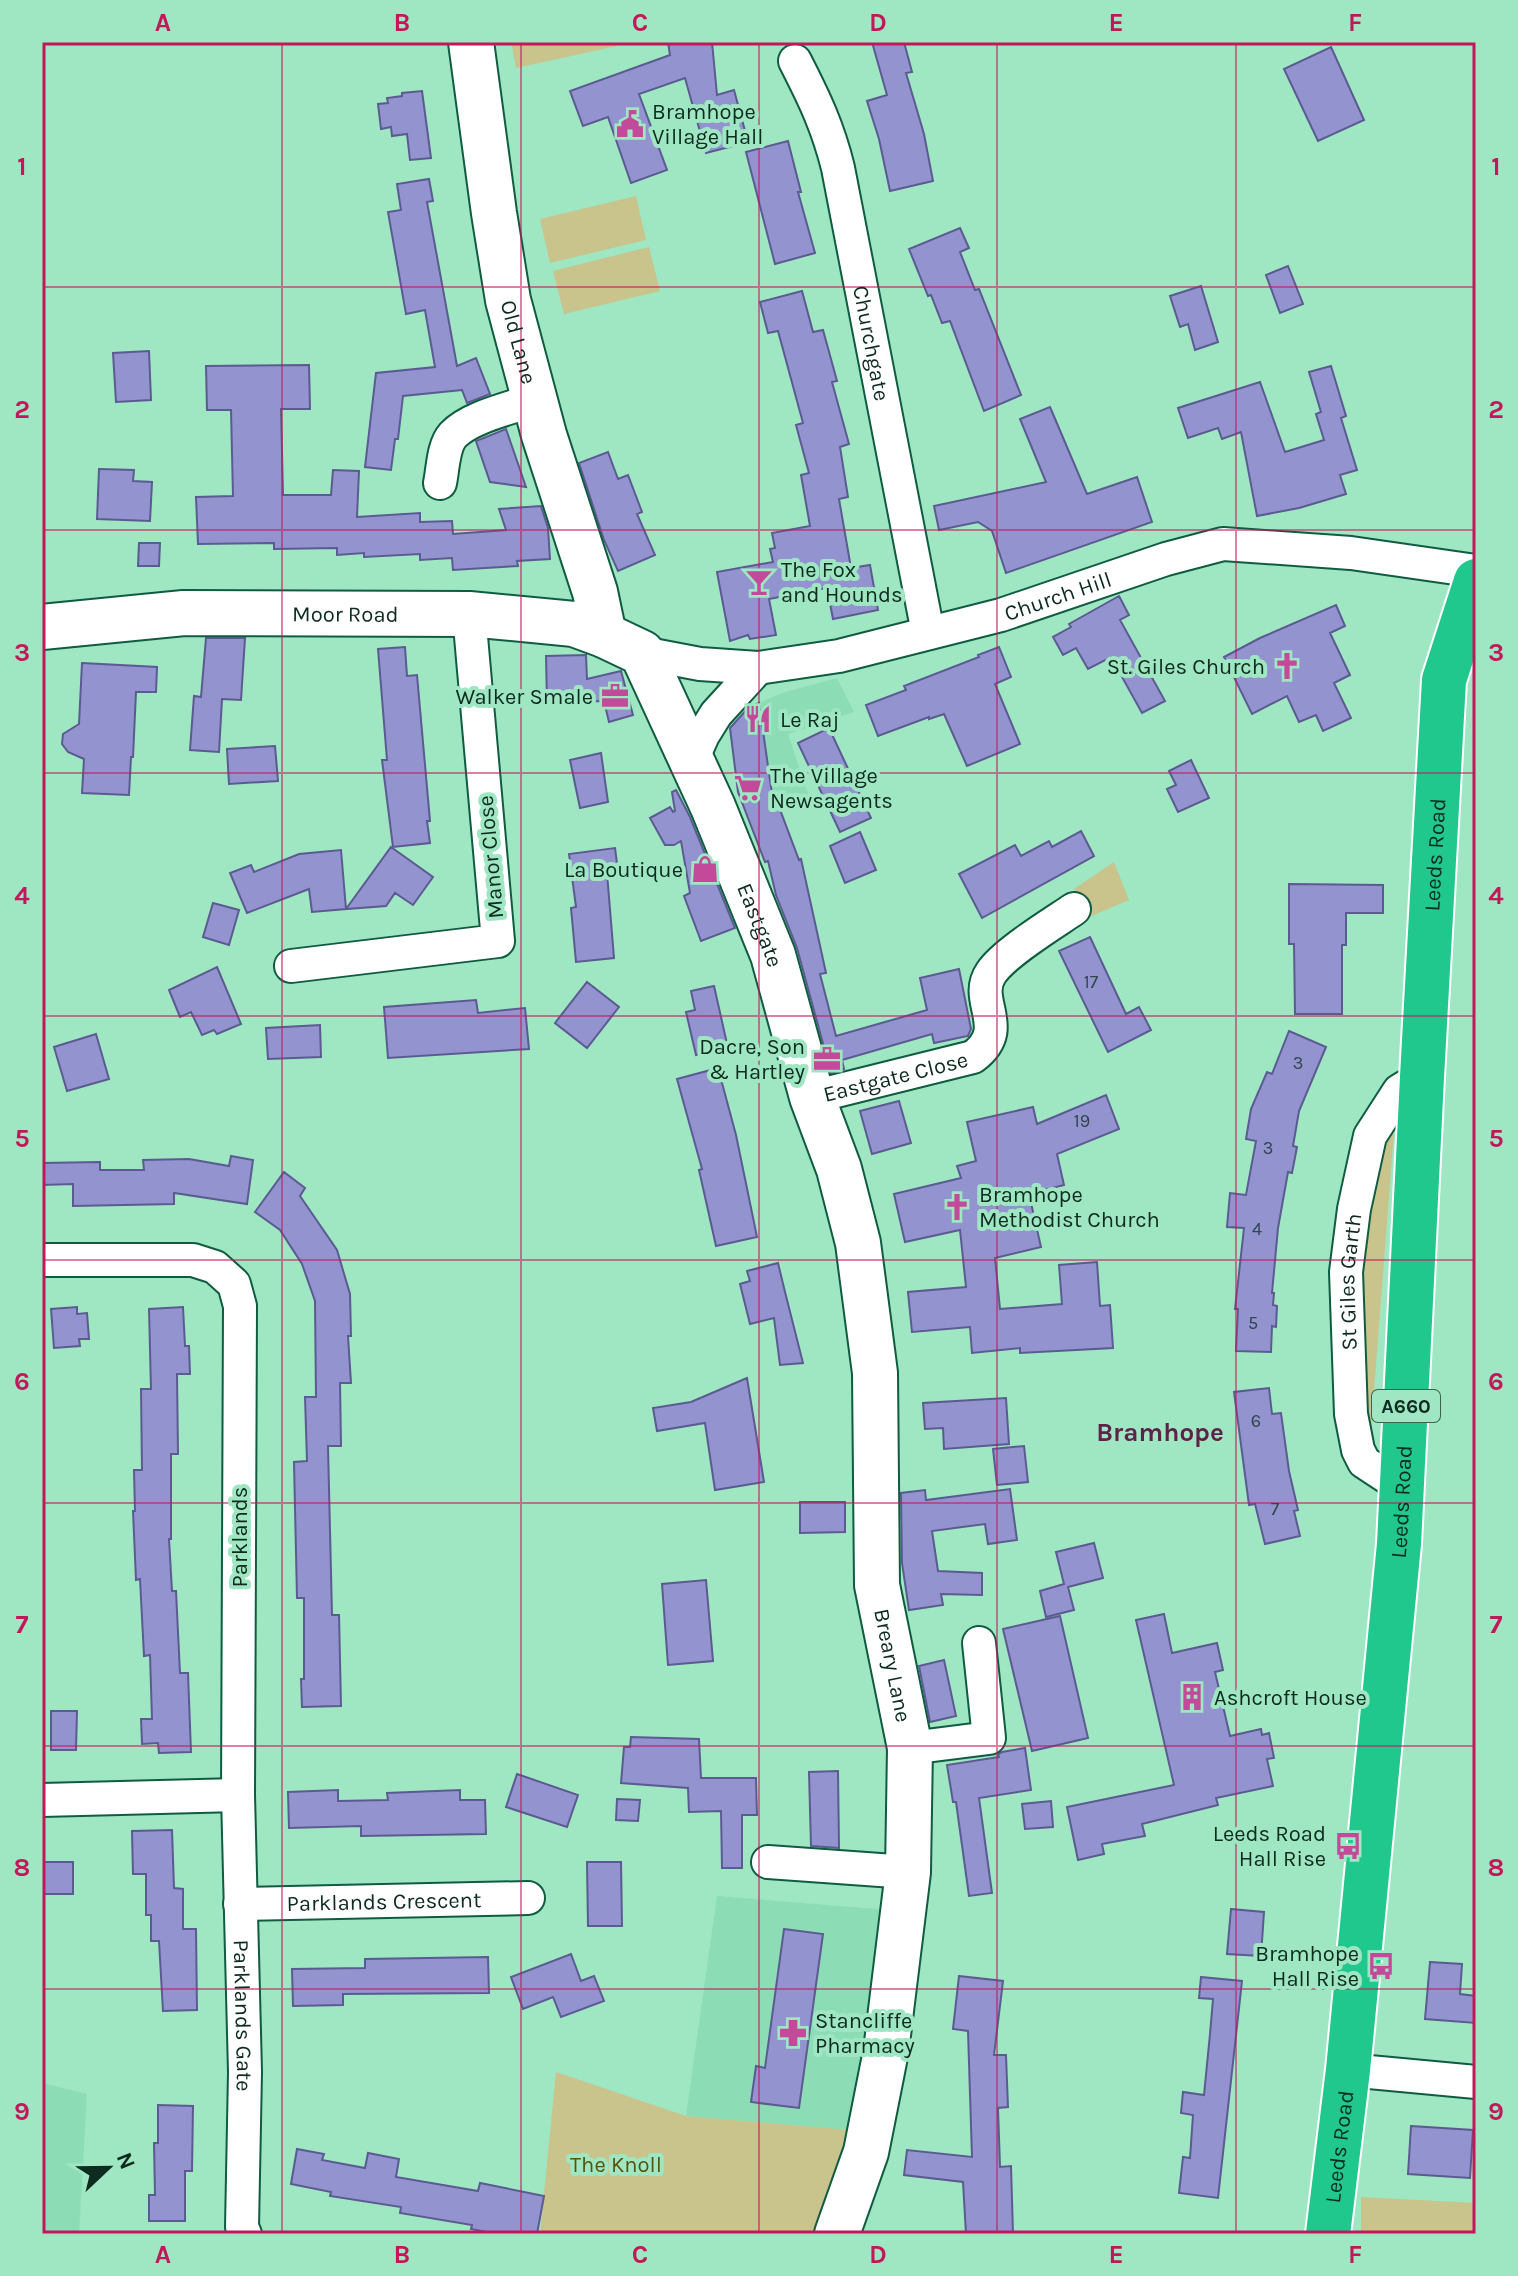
<svg xmlns="http://www.w3.org/2000/svg" width="1518" height="2276" viewBox="0 0 1518 2276" font-family="Karla,sans-serif">
<style>
.built{fill:#8cdcb6}
.green{fill:#c9c38c}
.building{fill:#9394cf;stroke:#5b5b91;stroke-width:2}
.lines{fill:none;stroke-linecap:round;stroke-linejoin:round}
.street-casing{stroke:#0f5c40;stroke-width:36}
.secondary-casing{stroke:#0f5c40;stroke-width:48}
.highway-casing{stroke:#fff;stroke-width:48}
.street{stroke:#fff;stroke-width:32}
.secondary{stroke:#fff;stroke-width:44}
.highway{stroke:#21c88e;stroke-width:44}
.grid{fill:none;stroke:#c2185b;stroke-width:2;stroke-opacity:0.55}
.labels{text-anchor:middle;stroke-width:8;stroke-linejoin:round;paint-order:stroke}
.number-label{font-size:18px;fill:#2e454a}
.shield{fill:#9fe6c3;stroke:#396350;stroke-width:2}
.shield-label{font-size:20px;font-weight:bold;fill:#0d2b1e}
.poi-label{font-size:22px;fill:#0d2b1e;stroke:#9fe6c3;text-anchor:start}
.street-label{font-size:22px;fill:#0d2b1e;stroke:#9fe6c3}
.park-label{font-size:22px;fill:#595209;stroke:#9fe6c3}
.quarter-label{font-size:26px;font-weight:bold;fill:#5d2249;stroke:#9fe6c3}
.neatline{fill:none;stroke:#c2185b;stroke-width:3}
.grid-label{font-size:26px;text-anchor:middle;font-weight:bold;fill:#c2185b}
</style>
<rect width="100%" height="100%" fill="#9fe6c3"/>
<path class="built" d="M837,678L854,712L788,734L808,794L743,802L738,792L728,719L735,713L782,693Z
M717,1896L888,1910L850,2130L686,2116Z
M42,2083L87,2094L79,2234H42Z"/>
<path class="green" d="M511,42H616L617,46L516,68Z
M636,196L646,240L550,263L540,219Z
M649,247L660,291L564,314L553,271Z
M1114,862L1129,900L1087,918L1074,889Z
M1394,1131L1370,1442L1364,1435L1360,1279L1376,1167L1385,1134Z
M556,2072L686,2116L850,2130L832,2199L816,2234H540Z
M1361,2197L1476,2203V2234H1361Z"/>
<path class="building" d="M668,42H712L717,95L734,90L748,142L706,153L685,78L639,94L667,170L631,183L608,117L583,126L570,91L670,55Z
M872,42H904L912,72L906,73L924,134L933,181L890,191L879,139L867,101L887,95Z
M1331,47L1364,120L1318,141L1284,69Z
M422,91L431,158L410,160L407,134L392,136L391,127L381,129L378,104L388,103L387,98L402,96V93Z
M788,141L801,192H798L815,253L775,264L746,152Z
M429,179L433,201L427,202L457,366L476,358L490,394L467,403L462,390L403,396L398,439H395L391,470L365,467L376,373L435,367L425,310L406,314L388,212L401,210L397,184Z
M960,228L969,248L960,252L975,290L979,289L1021,395L984,411L950,321L942,323L931,295L928,296L909,249Z
M1288,266L1303,304L1280,313L1266,275Z
M1201,286L1218,342L1195,350L1188,324L1180,327L1170,296Z
M802,291L813,332L823,330L837,381L832,382L849,444L840,447L848,497L839,499L851,568L870,565L878,610L833,619L827,588L769,599L776,635L750,639L748,635L730,641L717,572L773,562L770,549L775,548L772,533L810,526L801,475L809,473L796,425L803,423L778,331L768,333L760,302Z
M149,351L151,400L116,402L113,353Z
M309,365L310,409H281L283,495H331L333,470L359,471L357,517L420,513V522L452,521L453,534L506,530L499,509L541,506L548,528L550,559L517,561L518,566L453,570L452,558L420,560V554L364,557V553L337,555V548L274,549V543L198,544L196,497L233,496L231,410H207L206,366Z
M1331,366L1346,416L1341,418L1357,470L1340,475L1346,494L1299,508L1257,516L1241,432L1222,439L1218,428L1188,438L1178,408L1260,382L1285,452L1324,440L1316,414L1321,412L1309,372Z
M1050,407L1087,494L1137,477L1152,522L1006,573L992,531L978,522L939,530L934,506L1046,482L1020,419Z
M506,429L526,487L490,482L476,441Z
M608,452L618,479L628,475L642,512L637,514L655,555L618,571L604,540L579,463Z
M99,469L134,470L133,481L152,482L150,521L97,519Z
M139,543H160L159,566H138Z
M1119,596L1129,615L1120,620L1165,701L1142,713L1111,657L1088,669L1076,648L1063,655L1053,637L1071,627L1069,624Z
M1336,605L1345,626L1330,633L1350,675L1334,683L1351,718L1323,731L1316,715L1299,722L1287,696L1252,714L1224,657L1260,638Z
M206,638H245L241,700L222,699L219,752L190,750L194,696L201,697Z
M405,647L407,676L417,675L430,821H427L430,843L393,847L382,760H387L378,649Z
M999,647L1011,677L995,684L1020,744L967,766L944,714L929,719V717L878,736L866,705L906,690L904,686L979,657L978,655Z
M586,655L587,679L621,671L633,715L609,722L604,701L547,703L546,656Z
M82,663L157,667L156,692H136L133,757H131L129,795L82,793L84,759L68,752L62,744L63,734L79,724Z
M759,703L774,808L779,807L799,860L801,859L826,973L820,974L836,1036L927,1010L920,978L959,969L971,1029L968,1036L934,1043L932,1034L842,1060L844,1069L831,1073L797,948L776,895L768,861L765,862L738,792L730,728L748,708Z
M829,728L871,818L840,832L798,743Z
M275,746L278,781L229,784L227,749Z
M601,753L608,802L580,808L570,760Z
M1191,760L1209,798L1178,812L1167,789L1176,785L1169,771Z
M676,790L690,817L735,928L701,941L684,896L690,893L681,841L674,845H665L650,818L670,807L673,812L675,811L672,792Z
M1081,831L1094,856L982,918L959,874L1015,845L1021,856L1049,841L1052,847Z
M860,832L876,870L845,883L830,846Z
M391,847L433,877L413,905L395,893L386,906L346,909Z
M615,848L618,871L607,873L614,958L576,962L571,908L576,907L569,854Z
M341,850L346,909L312,912L309,889L247,913L230,873L251,865L254,872L299,854Z
M1289,884L1383,885V913H1346V945H1342V1014H1295L1294,944H1289Z
M213,903L239,910L229,945L203,937Z
M1090,937L1126,1014L1139,1007L1151,1030L1108,1052L1059,951Z
M217,967L241,1024L217,1034L214,1030L202,1035L191,1012L180,1017L169,990Z
M587,982L619,1007L587,1048L555,1023Z
M714,986L728,1048L696,1055L686,1012L695,1010L691,991Z
M476,1000L478,1013L525,1008L529,1049L388,1058L384,1007Z
M320,1025L321,1057L268,1059L266,1028Z
M1289,1031L1326,1047L1299,1111L1293,1146L1297,1147L1292,1173L1288,1172L1278,1228L1272,1293H1274L1273,1305L1277,1306L1276,1327L1272,1326L1271,1352L1236,1351L1238,1309H1235L1244,1228L1227,1227L1230,1193L1246,1195L1256,1141L1246,1139L1251,1109L1267,1072L1272,1074Z
M96,1034L109,1079L67,1091L54,1047Z
M718,1068L736,1135L757,1237L716,1246L699,1170L702,1169L677,1079Z
M1106,1095L1119,1129L1057,1154L1064,1185L1029,1194L1041,1247L995,1258L1000,1309L1062,1304L1059,1265L1097,1262L1100,1306L1110,1305L1113,1348L1020,1353V1348L972,1353L970,1327L912,1332L908,1292L966,1287L960,1230L905,1242L894,1194L961,1178L957,1166L976,1161L967,1122L1033,1107L1037,1124Z
M899,1101L911,1143L872,1154L860,1111Z
M231,1156L253,1160L247,1204L174,1193V1204L73,1206V1184L42,1185V1163L100,1162V1170H144L143,1160L189,1159L229,1166Z
M284,1172L305,1188L300,1196L337,1250L350,1294L351,1336H348L351,1383H340L341,1446H328L332,1615H339L341,1706L302,1707L301,1679H304V1598H297L294,1462L307,1461L305,1397H316L315,1301L302,1264L280,1230L255,1212Z
M778,1263L785,1292L803,1363L780,1365L774,1318L750,1324L740,1284L750,1281L747,1271Z
M77,1307V1314L87,1313L89,1339H79L80,1346L54,1348L51,1309Z
M183,1307L185,1346H189L190,1374H177L178,1454H171V1539H169L172,1591H176L180,1673H188L191,1752L159,1753L158,1743L142,1744L141,1719H152L150,1655L144,1656L140,1579L136,1580L133,1511H135L134,1470H142L141,1389H151L149,1309Z
M747,1378L764,1482L715,1490L705,1423L657,1431L653,1408L691,1402Z
M1269,1388L1272,1414L1281,1413L1289,1471L1298,1510L1294,1511L1300,1536L1265,1544L1255,1504L1249,1505L1234,1392Z
M1006,1398L1009,1444L944,1449L943,1428L925,1429L923,1403Z
M1024,1446L1028,1482L997,1485L993,1449Z
M1010,1489L1017,1540L988,1544L985,1524L932,1531L938,1571L982,1573V1595L941,1594L943,1605L909,1610L902,1563L901,1493L925,1490L926,1500Z
M800,1502H845V1532L800,1533Z
M1094,1543L1103,1578L1068,1587L1074,1610L1046,1617L1040,1591L1064,1584L1056,1552Z
M706,1580L713,1661L668,1665L662,1584Z
M1164,1614L1172,1653L1217,1643L1223,1670L1215,1672L1230,1736L1261,1729L1262,1735L1269,1733L1274,1758L1267,1759L1273,1786L1216,1798L1218,1805L1142,1824L1145,1836L1102,1844L1104,1854L1078,1860L1067,1807L1174,1785L1136,1620Z
M1060,1616L1088,1738L1032,1751L1003,1629Z
M944,1660L956,1716L930,1722L919,1666Z
M51,1711H77L76,1750H51Z
M631,1737L699,1739L701,1778H756L757,1815H742V1868H722L721,1811L689,1812L688,1788L621,1783L624,1747H630Z
M1025,1748L1031,1790L979,1798L992,1893L969,1896L956,1802H953L947,1765L999,1757L998,1754L1002,1752Z
M838,1771L839,1848L811,1846L809,1772Z
M517,1774L578,1795L567,1827L506,1807Z
M338,1790V1801L388,1800L387,1793L460,1790V1800H485L486,1834L361,1836V1826L289,1828L288,1792Z
M617,1799L640,1800L638,1821L616,1820Z
M1051,1801L1053,1827L1025,1829L1022,1804Z
M172,1830L174,1888L183,1889V1929H196L197,2010L163,2011L159,1941H151V1915H146V1874H133L132,1831Z
M42,1862H73V1894H42Z
M587,1862H621L622,1926H588Z
M1231,1909L1264,1912L1261,1956L1227,1954Z
M784,1929L823,1934L799,2108L751,2102L756,2066L765,2068Z
M571,1954L581,1981L594,1976L604,2001L561,2017L553,1997L523,2009L511,1977Z
M488,1957L489,1993L343,1994V2005L293,2006L292,1969L365,1968V1959Z
M1430,1962L1462,1964L1460,1994L1476,1996V2023L1425,2019Z
M959,1976L1003,1981L994,2055H1006L1008,2107L998,2108L1000,2167L1011,2166L1013,2234H966L963,2182L904,2175L907,2150L972,2157L968,2031L953,2029Z
M1201,1977L1242,1981L1218,2198L1179,2193L1183,2157L1190,2158L1193,2115L1181,2113L1183,2092L1204,2095L1210,2034L1213,1999L1199,1998Z
M158,2105L193,2106L192,2171H185V2221H149V2195H155L154,2143H158Z
M1411,2126L1473,2130L1470,2178L1408,2174Z
M297,2149L324,2154L322,2160L365,2168L368,2153L399,2159L396,2177L478,2191L480,2183L544,2196L537,2234H497L471,2229L472,2225L400,2213L401,2207L330,2196L331,2192L291,2184Z"/>
<g class="lines">
<g class="street-casing">
<g id="street">
<path id="s1" d="M795,61C814,98 828,127 838,168L928,633"/>
<path d="M440,483C443,469 443,446 453,435C470,417 511,408 534,400"/>
<path id="s2" d="M642,653L700,664L758,668L839,656L1001,615L1166,559L1223,544L1351,553L1476,571"/>
<path d="M692,760L703,735L716,714L758,668"/>
<path d="M291,966L498,941L469,614"/>
<path id="s3" d="M812,1097L973,1057C1012,1028 972,1001 991,973C1004,953 1052,924 1074,909"/>
<path id="s4" d="M42,1260H193L215,1267L234,1284L240,1306L238,1795L245,2072L242,2227L245,2234"/>
<path id="s5" d="M1402,1487L1364,1462L1358,1450L1351,1414L1346,1272L1354,1209L1370,1136L1399,1091L1422,1077"/>
<path d="M910,1748L989,1738L979,1643"/>
<path d="M42,1800L238,1795"/>
<path d="M768,1862L908,1872"/>
<path id="s6" d="M240,1904L528,1898"/>
<path d="M1348,2070L1476,2082"/>
</g>
</g>
<g class="secondary-casing">
<g id="secondary">
<path id="s7" d="M471,42L494,213L508,300L544,435L595,592L604,635"/>
<path id="s8" d="M42,627L184,613L469,614L574,624L604,635L642,653L713,807L773,955L812,1097L839,1169L858,1243L875,1373L877,1585L910,1748L908,1872L886,2051L866,2152L837,2234"/>
</g>
</g>
<g class="highway-casing">
<g id="highway">
<path id="s9" d="M1328,2234L1348,2070L1399,1544L1422,1077L1444,680L1476,581"/>
</g>
</g>
<use href="#street" class="street"/>
<use href="#secondary" class="secondary"/>
<use href="#highway" class="highway"/>
</g>
<path class="grid" d="M282,42V2234M521,42V2234M759,42V2234M997,42V2234M1236,42V2234M42,287H1476M42,530H1476M42,773H1476M42,1016H1476M42,1260H1476M42,1503H1476M42,1746H1476M42,1989H1476"/>
<defs>
<g id="civic-bare" transform="scale(2.16)"><path d="M-.6-6.5H3V-4.5H.6V-3L4-1V1h2V6H-6V1h2V-1L-.6-3ZM-1.2 2.5V6h2.4V2.5Z" fill="#c3499b" stroke="#9fe6c3" stroke-width="2.5" paint-order="stroke"/></g>
<g id="bar-bare" transform="scale(2.16)"><path d="M-6-5H6L.8 .8V4.5H3.5V6h-7V4.5H-.8V.8Z" fill="#c3499b" stroke="#9fe6c3" stroke-width="2.5" paint-order="stroke"/></g>
<g id="church-bare" transform="scale(2.16)"><path d="M-1.2-6h2.4v3.5h3.3v2.4h-3.3V6h-2.4V-.1h-3.3v-2.4h3.3Z" fill="#c3499b" stroke="#9fe6c3" stroke-width="2.5" paint-order="stroke"/></g>
<g id="office-bare" transform="scale(2.16)"><path d="M-6-3h4V-5.5h4V-3h4V5H-6ZM-1-4.5V-3h2v-1.5ZM-6 0V1H6V0Z" fill="#c3499b" stroke="#9fe6c3" stroke-width="2.5" paint-order="stroke"/></g>
<g id="restaurant-bare" transform="scale(2.16)"><path d="M-5-6h1v4h1v-4h1v4h1v-4h1v5L-1.5 .5V6h-2V.5L-5-1ZM5-6V6H3V1.5H1.5Q1.5-4 5-6Z" fill="#c3499b" stroke="#9fe6c3" stroke-width="2.5" paint-order="stroke"/></g>
<g id="supermarket-bare" transform="scale(2.16)"><path d="M-6-5.5h2.5l.6 2H6L4.5 2H-2.5L-4.4-4H-6ZM-1.5 3.2a1.3 1.3 0 1 0 .1 0ZM3 3.2a1.3 1.3 0 1 0 .1 0Z" fill="#c3499b" stroke="#9fe6c3" stroke-width="2.5" paint-order="stroke"/></g>
<g id="shop-bare" transform="scale(2.16)"><path d="M-5-2.5h2.3a2.7 3.5 0 0 1 5.4 0H5L5.5 6h-11ZM-1.5-2.5h3a1.5 2.3 0 0 0-3 0Z" fill="#c3499b" stroke="#9fe6c3" stroke-width="2.5" paint-order="stroke"/></g>
<g id="building-bare" transform="scale(2.16)"><path d="M-4-6H4V6H1V3H-1V6H-4ZM-2.5-4.3h1.7v1.8h-1.7ZM.8-4.3h1.7v1.8H.8ZM-2.5-1h1.7V.8h-1.7ZM.8-1h1.7V.8H.8Z" fill="#c3499b" stroke="#9fe6c3" stroke-width="2.5" paint-order="stroke"/></g>
<g id="bus-bare" transform="scale(2.16)"><path d="M-5-6H5V4H4V6H2V4H-2V6H-4V4H-5ZM-3.5-4V0h7V-4ZM-3.5 1.2v1.5H-2V1.2ZM2 1.2v1.5H3.5V1.2Z" fill="#c3499b" stroke="#9fe6c3" stroke-width="2.5" paint-order="stroke"/></g>
<g id="pharmacy-bare" transform="scale(2.16)"><path d="M-2-6h4v4h4v4h-4v4h-4v-4h-4v-4h4Z" fill="#c3499b" stroke="#9fe6c3" stroke-width="2.5" paint-order="stroke"/></g>
</defs>
<g fill-rule="evenodd">
<use href="#civic-bare" x="630" y="124"/>
<use href="#bar-bare" x="759" y="582"/>
<use href="#church-bare" x="1287" y="666"/>
<use href="#office-bare" x="615" y="696"/>
<use href="#restaurant-bare" x="758" y="719"/>
<use href="#supermarket-bare" x="748" y="788"/>
<use href="#shop-bare" x="705" y="869"/>
<use href="#office-bare" x="827" y="1059"/>
<use href="#church-bare" x="957" y="1207"/>
<use href="#building-bare" x="1192" y="1697"/>
<use href="#bus-bare" x="1348" y="1846"/>
<use href="#bus-bare" x="1381" y="1966"/>
<use href="#pharmacy-bare" x="793" y="2033"/>
</g>
<g class="labels">
<g class="number-label">
<text x="1091" y="988">17</text>
<text x="1298" y="1069">3</text>
<text x="1082" y="1127">19</text>
<text x="1268" y="1154">3</text>
<text x="1257" y="1235">4</text>
<text x="1253" y="1329">5</text>
<text x="1256" y="1427">6</text>
<text x="1275" y="1515">7</text>
</g>
<rect class="shield" x="1372" y="1390" width="68" height="32" rx="6"/>
<g class="shield-label">
<text x="1406" y="1413">A660</text>
</g>
<g class="poi-label">
<text x="652" y="119">Bramhope<tspan x="652" dy="25">Village Hall</tspan></text>
<text x="781" y="577">The Fox<tspan x="781" dy="25">and Hounds</tspan></text>
<text x="1265" y="674" text-anchor="end">St. Giles Church</text>
<text x="593" y="704" text-anchor="end">Walker Smale</text>
<text x="780" y="727">Le Raj</text>
<text x="770" y="783">The Village<tspan x="770" dy="25">Newsagents</tspan></text>
<text x="683" y="877" text-anchor="end">La Boutique</text>
<text x="805" y="1054" text-anchor="end">Dacre, Son<tspan x="805" dy="25">&amp; Hartley</tspan></text>
<text x="979" y="1202">Bramhope<tspan x="979" dy="25">Methodist Church</tspan></text>
<text x="1214" y="1705">Ashcroft House</text>
<text x="1326" y="1841" text-anchor="end">Leeds Road<tspan x="1326" dy="25">Hall Rise</tspan></text>
<text x="1359" y="1961" text-anchor="end">Bramhope<tspan x="1359" dy="25">Hall Rise</tspan></text>
<text x="815" y="2028">Stancliffe<tspan x="815" dy="25">Pharmacy</tspan></text>
</g>
<g class="street-label">
<text dy="8" stroke="none"><textPath href="#s7" startOffset="304">Old Lane</textPath></text>
<text dy="8" stroke="none"><textPath href="#s1" startOffset="294">Churchgate</textPath></text>
<text dy="8" stroke="none"><textPath href="#s2" startOffset="426">Church Hill</textPath></text>
<text dy="8" stroke="none"><textPath href="#s8" startOffset="304">Moor Road</textPath></text>
<text dy="8" stroke="none"><textPath href="#s9" startOffset="1384">Leeds Road</textPath></text>
<text transform="translate(490 857) rotate(-95)" y="8">Manor Close</text>
<text dy="8" stroke="none"><textPath href="#s8" startOffset="904">Eastgate</textPath></text>
<text dy="8" stroke="none"><textPath href="#s3" startOffset="86">Eastgate Close</textPath></text>
<text dy="8" stroke="none"><textPath href="#s5" startOffset="228">St Giles Garth</textPath></text>
<text dy="8" stroke="none"><textPath href="#s9" startOffset="736">Leeds Road</textPath></text>
<text transform="translate(239 1537) rotate(-90)" y="8">Parklands</text>
<text dy="8" stroke="none"><textPath href="#s8" startOffset="1662">Breary Lane</textPath></text>
<text dy="8" stroke="none"><textPath href="#s6" startOffset="144">Parklands Crescent</textPath></text>
<text dy="8" stroke="none"><textPath href="#s4" startOffset="932">Parklands Gate</textPath></text>
<text dy="8" stroke="none"><textPath href="#s9" startOffset="88">Leeds Road</textPath></text>
</g>
<g class="park-label">
<text x="616" y="2172">The Knoll</text>
</g>
<g class="quarter-label">
<text x="1160" y="1441">Bramhope</text>
</g>
</g>
<rect width="1518" height="2276" fill="none" stroke="#9fe6c3" stroke-width="88"/>
<g transform="translate(108 2168) rotate(68)" stroke="#9fe6c3" stroke-width="6" paint-order="stroke">
<path d="M0-6L14 30L0 20L-14 30Z" fill="#0d2b1e"/>
<text y="-12" font-size="22" font-weight="bold" text-anchor="middle" fill="#0d2b1e">N</text>
</g>
<rect x="44" y="44" width="1430" height="2188" class="neatline"/>
<g class="grid-label">
<text x="163" y="31">A</text>
<text x="402" y="31">B</text>
<text x="640" y="31">C</text>
<text x="878" y="31">D</text>
<text x="1116" y="31">E</text>
<text x="1355" y="31">F</text>
<text x="22" y="175">1</text>
<text x="1496" y="175">1</text>
<text x="22" y="418">2</text>
<text x="1496" y="418">2</text>
<text x="22" y="661">3</text>
<text x="1496" y="661">3</text>
<text x="22" y="904">4</text>
<text x="1496" y="904">4</text>
<text x="22" y="1147">5</text>
<text x="1496" y="1147">5</text>
<text x="22" y="1390">6</text>
<text x="1496" y="1390">6</text>
<text x="22" y="1633">7</text>
<text x="1496" y="1633">7</text>
<text x="22" y="1876">8</text>
<text x="1496" y="1876">8</text>
<text x="22" y="2120">9</text>
<text x="1496" y="2120">9</text>
<text x="163" y="2263">A</text>
<text x="402" y="2263">B</text>
<text x="640" y="2263">C</text>
<text x="878" y="2263">D</text>
<text x="1116" y="2263">E</text>
<text x="1355" y="2263">F</text>
</g>
</svg>
